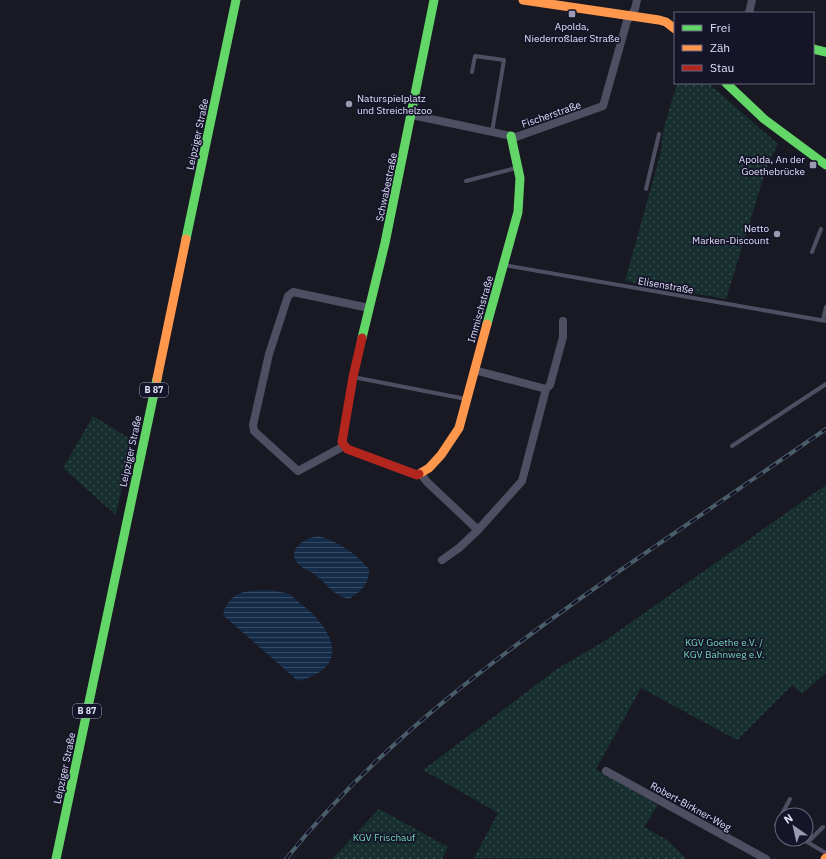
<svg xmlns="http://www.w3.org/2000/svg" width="826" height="859" viewBox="0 0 826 859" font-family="'IBM Plex Sans',sans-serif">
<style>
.garden{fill:url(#garden-dots)}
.water{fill:url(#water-rules)}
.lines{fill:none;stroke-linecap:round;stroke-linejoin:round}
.lane{stroke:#4f4f63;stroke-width:4}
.street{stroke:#4f4f63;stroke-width:8}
.fast{stroke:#63d668;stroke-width:9}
.slow{stroke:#ff974d;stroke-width:9}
.jam{stroke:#b3261e;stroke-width:9}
.rail-casing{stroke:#495d6a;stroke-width:4}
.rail{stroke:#151429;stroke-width:2.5;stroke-dasharray:8;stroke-linecap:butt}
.poi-dot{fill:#9a9ab0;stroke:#151429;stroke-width:1.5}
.labels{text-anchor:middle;stroke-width:3.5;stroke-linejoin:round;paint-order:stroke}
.shield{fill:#151429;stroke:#a3a2bd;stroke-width:1}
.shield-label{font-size:9px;font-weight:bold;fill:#e0dffc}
.poi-label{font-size:10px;fill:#e0dffc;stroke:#151429;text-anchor:end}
.street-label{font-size:10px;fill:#e0dffc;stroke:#151429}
.park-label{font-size:10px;fill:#71d6b4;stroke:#151429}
</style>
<defs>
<pattern id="garden-dots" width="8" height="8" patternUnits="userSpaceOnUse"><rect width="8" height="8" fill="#172f2e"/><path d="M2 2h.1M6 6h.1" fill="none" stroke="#384d4d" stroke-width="1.8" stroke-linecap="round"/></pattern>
<pattern id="water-rules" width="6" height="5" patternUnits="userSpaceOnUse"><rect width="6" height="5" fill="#152c48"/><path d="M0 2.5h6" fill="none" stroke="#374a63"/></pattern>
</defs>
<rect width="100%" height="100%" fill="#191924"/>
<path class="garden" d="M680,83H708L778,144L766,169L726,299L625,281L662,148C659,138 673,97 677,85Z
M93,416L132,440L116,515L63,468Z
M826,485V673L802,694L792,685L737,740L641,688L596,769L658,805L644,827L667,840L687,859L474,858L498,813L423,770L557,669L603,642Z
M379,809L448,847L442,859H332Z"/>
<path class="water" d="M319,536C339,542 355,553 369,569C370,584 361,591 349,599C331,594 328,584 314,574C309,571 302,568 298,564C285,549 307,537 319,536Z
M271,590C276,591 283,592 289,594C293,597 297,601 301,604C334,629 352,668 298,681L223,615C230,589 247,591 271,590Z"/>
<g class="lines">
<path class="lane" d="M472,72L475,56L504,60L492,132
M466,181L516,168
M646,189L659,134
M812,252L821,229
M504,265L826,321
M823,320L826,307
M353,377L466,399
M732,446L826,384
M782,829L776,825L790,799
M802,839L826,853
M808,842L823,827"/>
<path class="street" d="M749,13L752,0
M412,115L516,137L603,106L627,21L635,9L637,0
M474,370L546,389
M344,446L298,471L254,431L253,425L269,354L288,296L293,292L369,308
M421,474L427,482L478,530
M442,560L459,548L478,530L522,481L546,389L550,385L563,337V321
M606,771L766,859"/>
<path class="fast" d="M813,49L826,52
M726,83L764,119L826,165
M186,239L236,0
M487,324L518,212L520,178L511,136
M362,338L385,243L434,0
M56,859L157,379"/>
<path class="slow" d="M523,0L659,20L666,22L675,29
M157,379L186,239
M419,474L429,468L441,455L459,428L487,324
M825,859L826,858"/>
<path class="jam" d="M362,338L353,377L342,442L347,449L417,475L419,474"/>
<g class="rail-casing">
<path id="rail" d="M286,859C381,740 504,651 628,565C694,520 760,475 826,429"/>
</g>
<use href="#rail" class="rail"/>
</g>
<g class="poi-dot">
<rect x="568" y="10" width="8" height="8" rx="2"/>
<circle cx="349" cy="104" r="4"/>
<rect x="809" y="161" width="8" height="8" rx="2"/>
<circle cx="777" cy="234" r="4"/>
</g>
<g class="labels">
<g class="shield">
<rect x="140" y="383" width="28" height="14" rx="3"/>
<rect x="73" y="704" width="28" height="14" rx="3"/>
</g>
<g class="shield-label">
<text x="154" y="393">B 87</text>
<text x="87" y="714">B 87</text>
</g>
<g class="poi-label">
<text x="572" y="30" text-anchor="middle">Apolda,<tspan x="572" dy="12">Niederroßlaer Straße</tspan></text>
<text x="357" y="102" text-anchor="start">Naturspielplatz<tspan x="357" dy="12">und Streichelzoo</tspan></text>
<text x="805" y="163">Apolda, An der<tspan x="805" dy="12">Goethebrücke</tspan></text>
<text x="769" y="232">Netto<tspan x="769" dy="12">Marken-Discount</tspan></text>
</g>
<g class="street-label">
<text transform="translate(551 114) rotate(-19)" y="4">Fischerstraße</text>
<text transform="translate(197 134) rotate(-78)" y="4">Leipziger Straße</text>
<text transform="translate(386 187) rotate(-78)" y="4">Schwabestraße</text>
<text transform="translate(666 285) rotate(10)" y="4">Elisenstraße</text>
<text transform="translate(480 309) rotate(-74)" y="4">Immischstraße</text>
<text transform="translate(130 451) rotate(-78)" y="4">Leipziger Straße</text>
<text transform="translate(64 768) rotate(-78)" y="4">Leipziger Straße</text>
<text transform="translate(691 806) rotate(29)" y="4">Robert-Birkner-Weg</text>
</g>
<g class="park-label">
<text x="724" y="646">KGV Goethe e.V. /<tspan x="724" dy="12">KGV Bahnweg e.V.</tspan></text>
<text x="384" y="841">KGV Frischauf</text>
</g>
</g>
<rect x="674" y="12" width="140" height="72" fill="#151429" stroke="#66657d"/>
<rect x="682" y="25" width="20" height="6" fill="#63d668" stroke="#66657d"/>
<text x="710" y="32" font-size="12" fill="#e0dffc">Frei</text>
<rect x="682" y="45" width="20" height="6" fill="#ff974d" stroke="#66657d"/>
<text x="710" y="52" font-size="12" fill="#e0dffc">Zäh</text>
<rect x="682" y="65" width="20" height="6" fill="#b3261e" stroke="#66657d"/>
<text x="710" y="72" font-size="12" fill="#e0dffc">Stau</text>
<g transform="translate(794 827) rotate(326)"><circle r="19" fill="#151429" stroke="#66657d"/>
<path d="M0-3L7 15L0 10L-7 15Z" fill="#9a9ab0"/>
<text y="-6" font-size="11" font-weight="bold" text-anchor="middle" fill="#e0dffc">N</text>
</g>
</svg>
